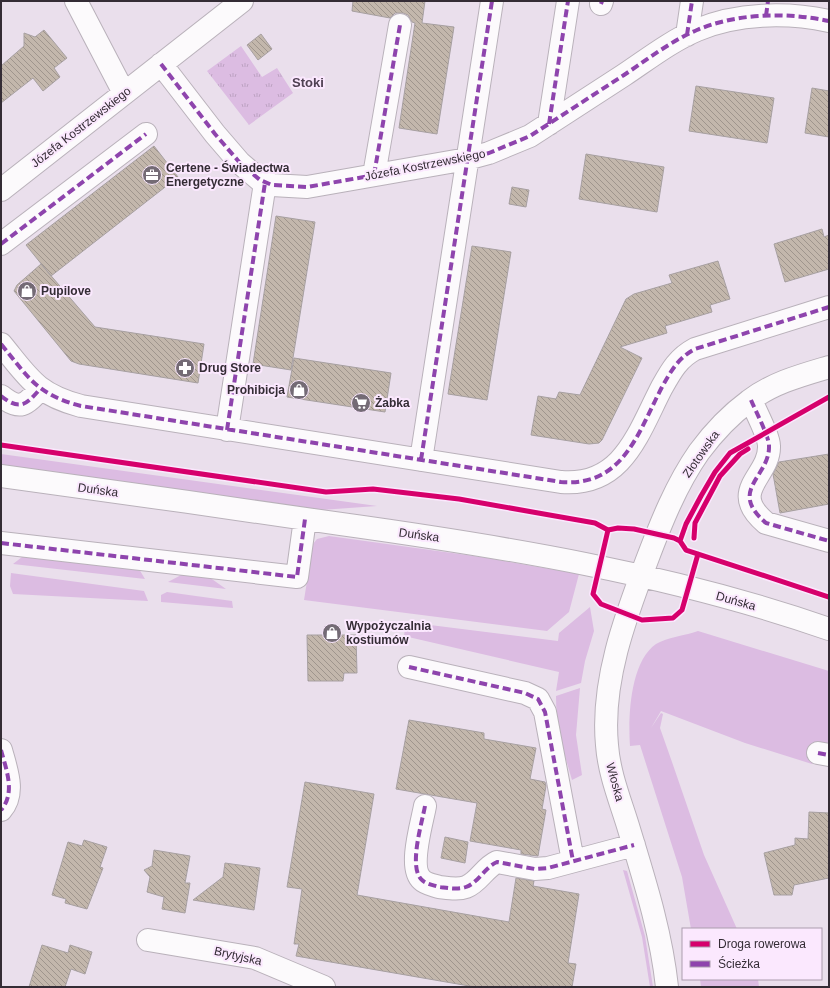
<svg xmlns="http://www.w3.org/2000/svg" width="830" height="988" viewBox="0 0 830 988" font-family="Arial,sans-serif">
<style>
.grass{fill:#dcbce2}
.park{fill:url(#park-tufts)}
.building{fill:url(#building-back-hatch);stroke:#a7a0a1}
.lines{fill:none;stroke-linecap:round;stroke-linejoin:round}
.minor-casing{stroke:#b9b1ba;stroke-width:24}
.minor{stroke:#fcfafc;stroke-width:22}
.quiet{stroke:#8e44ad;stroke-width:4;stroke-dasharray:8 4;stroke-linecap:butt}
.cycleway-casing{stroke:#fbe8fe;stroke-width:8}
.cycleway{stroke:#d6006c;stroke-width:5}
.labels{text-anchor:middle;stroke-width:4;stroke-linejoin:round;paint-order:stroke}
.street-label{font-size:12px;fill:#342c35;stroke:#fbe8fe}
.poi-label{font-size:12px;font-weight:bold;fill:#342c35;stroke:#fbe8fe;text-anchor:start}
.neighbourhood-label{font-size:13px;font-weight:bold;fill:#504153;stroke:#fbe8fe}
</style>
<defs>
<pattern id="park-tufts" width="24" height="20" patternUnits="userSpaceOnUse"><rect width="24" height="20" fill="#dcbce2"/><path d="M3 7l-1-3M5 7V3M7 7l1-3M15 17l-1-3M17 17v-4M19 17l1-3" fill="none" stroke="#bda2c2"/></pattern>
<pattern id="building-back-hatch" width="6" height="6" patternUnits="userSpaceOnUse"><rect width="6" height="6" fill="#c3b7ac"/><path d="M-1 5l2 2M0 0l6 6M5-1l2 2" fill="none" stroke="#9f958d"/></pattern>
</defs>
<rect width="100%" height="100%" fill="#eadfec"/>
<path class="grass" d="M1,454L377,506L321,510L1,465Z
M329,536L481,557L579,574L569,612L547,631L304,600L313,544L317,539Z
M29,556L139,569L145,579L13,564L22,557Z
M11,573L144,591L148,601L13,594L10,586Z
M183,574L209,577L226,589L168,582Z
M167,592L232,601L233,608L161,602V595Z
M590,607L594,631L585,661L581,683L556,691L559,672L404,636L406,622L558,641L559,633Z
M698,631L829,671V747L817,745L812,764L745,743L661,711L651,728L661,713L663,714L660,728L672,762L704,855L737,929H691L682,877L640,745L630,746C628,717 630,662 656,644C665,638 687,635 698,631Z
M580,688L576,735L582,775L572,780C563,749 556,728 556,696Z
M623,870L627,871L645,936L653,987H650L642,937Z
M700,979H758L759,987H701Z"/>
<path class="park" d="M241,46L262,77L277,68L293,93L249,125L207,71Z"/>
<path class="building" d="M353,1H425L422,23L454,27L437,134L399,128L415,23L412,22L408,15L403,13H395L390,18L352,11Z
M44,30L67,58L54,68L60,77L43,91L33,78L1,103V66L24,46V33L35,37Z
M261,34L272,49L258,60L247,45Z
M696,86L774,98L767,143L689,131Z
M812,88L829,91V137L805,133Z
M154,146L178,177L51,276L26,245Z
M586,154L664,167L657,212L579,199Z
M512,187L529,190L526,207L509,204Z
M276,216L315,222L291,370L253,364Z
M822,229L824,237L829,235V269L785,282L774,244Z
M472,246L511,252L487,400L448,394Z
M718,261L730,299L710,305L712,312L665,326L667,333L620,347L642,358L602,440L599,443L589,444L531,435L538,396L556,399L559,392L580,395L626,299L634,294L672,283L669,275Z
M41,264L95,327L204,344L198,383L79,364L71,361L14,291L17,285Z
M294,358L391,373L385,412L287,397Z
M829,454V504L780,513L773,474L779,462Z
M307,635H356L357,673H344L343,681H308Z
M409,720L484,733V739L536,748L530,779L545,782L546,786L542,809L546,810L538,856L521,854V850L470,841L477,803L396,789Z
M305,782L374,794L357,895L509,922L516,878L534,881L533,886L579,894L568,963L576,964L572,987H475L296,956L299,944H294L302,889L287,887Z
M809,812L829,813V878L794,885L792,895H774L764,853L795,845V838L808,839Z
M445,837L468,842L465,863L441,858Z
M84,840L107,847L100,867L103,868L87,909L65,903L66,899L52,895L68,842L82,846Z
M154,850L190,856L185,883H190L185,913L162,909L164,897L147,892L150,877L144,870L152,866Z
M225,863L260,868L254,910L193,900L223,877Z
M42,945L68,953L70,945L92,952L85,974L71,969L65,987H29Z"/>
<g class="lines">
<g class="minor-casing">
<path id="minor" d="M76,1L124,93
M601,4L602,1
M687,35L692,1
M161,64L215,134L240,163L260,180L272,185L307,187L467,159L489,153L530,136C561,116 593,95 624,75C648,59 671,41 697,30C737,13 787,12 829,21
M549,124L568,1
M374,175L400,25
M1,190L242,1
M1,244L146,134
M1,344C29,378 36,394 81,406L561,482C623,487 638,433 662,387C671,371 678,358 695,349L829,307
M1,396C20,411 26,405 40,389
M751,400C755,410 769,436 769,446C770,477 727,490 766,523L829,541
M227,430L265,183
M421,460L492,1
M1,476C114,492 228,507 341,524C506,547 671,574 829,629
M1,543L297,577L305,519
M409,667L525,693L538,699L545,712L573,861
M1,750C6,769 16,793 1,810
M818,753L829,755
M425,806C422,823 408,868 422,880C426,884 433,885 439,887C448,888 458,890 466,887C479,882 484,868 497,862L535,869L548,868L634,845
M148,940L255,958L324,987
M667,987C661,931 644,879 628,826C620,800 609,773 607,745C601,682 625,618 647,560C661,523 676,485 699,452C713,433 730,415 749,401C772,383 802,375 829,367"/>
</g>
<use href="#minor" class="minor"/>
<path class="quiet" d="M601,4L602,1
M766,16L768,1
M687,35L692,1
M161,64L215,134L240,163L260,180L272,185L307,187L467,159L489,153L530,136C561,116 593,95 624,75C648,59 671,41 697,30C737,13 787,12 829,21
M549,124L568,1
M374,175L400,25
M1,244L146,134
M1,344C29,378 36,394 81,406L561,482C623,487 638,433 662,387C671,371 678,358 695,349L829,307
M1,396C20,411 26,405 40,389
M751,400C755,410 769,436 769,446C770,477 727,490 766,523L829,541
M227,430L265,183
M421,460L492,1
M1,543L297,577L305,519
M409,667L525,693L538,699L545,712L573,861
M1,750C6,769 16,793 1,810
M818,753L829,755
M425,806C422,823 408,868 422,880C426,884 433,885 439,887C448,888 458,890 466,887C479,882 484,868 497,862L535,869L548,868L634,845"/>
<g class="cycleway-casing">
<path id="cycleway" d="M1,445L326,492L373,489L459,499L595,523L608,530L618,528L634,529L674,538L680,541L686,550L829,597
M608,530L593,594L601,604L642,620L673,618L682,610L698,554
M694,538L695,523L720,476L740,454L748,449
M680,541L686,524L701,496L715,472L730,453L829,397"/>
</g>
<use href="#cycleway" class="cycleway"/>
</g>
<defs>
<g id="office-disc" transform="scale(1)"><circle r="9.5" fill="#746b75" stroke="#fbe8fe"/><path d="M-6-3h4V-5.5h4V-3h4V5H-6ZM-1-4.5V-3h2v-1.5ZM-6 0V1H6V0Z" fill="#fff"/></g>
<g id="shop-disc" transform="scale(1)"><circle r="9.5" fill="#746b75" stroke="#fbe8fe"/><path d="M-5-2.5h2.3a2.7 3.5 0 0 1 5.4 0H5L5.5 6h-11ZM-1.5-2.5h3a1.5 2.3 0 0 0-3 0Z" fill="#fff"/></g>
<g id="pharmacy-disc" transform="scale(1)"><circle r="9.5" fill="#746b75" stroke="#fbe8fe"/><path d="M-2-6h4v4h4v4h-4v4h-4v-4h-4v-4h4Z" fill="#fff"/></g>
<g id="supermarket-disc" transform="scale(1)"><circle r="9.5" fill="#746b75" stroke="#fbe8fe"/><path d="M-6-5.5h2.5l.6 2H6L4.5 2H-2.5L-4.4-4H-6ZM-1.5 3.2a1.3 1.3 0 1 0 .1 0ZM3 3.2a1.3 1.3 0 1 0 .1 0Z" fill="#fff"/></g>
</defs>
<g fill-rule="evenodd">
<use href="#office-disc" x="152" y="175"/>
<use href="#shop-disc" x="27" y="291"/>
<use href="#pharmacy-disc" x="185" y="368"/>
<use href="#shop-disc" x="299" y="390"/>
<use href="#supermarket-disc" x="361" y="403"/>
<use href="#shop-disc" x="332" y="633"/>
</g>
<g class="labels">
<g class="street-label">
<text transform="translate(81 127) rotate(-38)" y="4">Józefa Kostrzewskiego</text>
<text transform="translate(425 165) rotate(-11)" y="4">Józefa Kostrzewskiego</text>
<text transform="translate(701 454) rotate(-55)" y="4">Złotowska</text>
<text transform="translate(98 490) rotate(8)" y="4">Duńska</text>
<text transform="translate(419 535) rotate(8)" y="4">Duńska</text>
<text transform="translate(736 601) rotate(16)" y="4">Duńska</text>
<text transform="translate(615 782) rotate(75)" y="4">Włoska</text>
<text transform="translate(238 956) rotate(13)" y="4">Brytyjska</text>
</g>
<g class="poi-label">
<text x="166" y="172">Certene - Świadectwa<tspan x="166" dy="14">Energetyczne</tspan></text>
<text x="41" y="295">Pupilove</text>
<text x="199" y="372">Drug Store</text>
<text x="285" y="394" text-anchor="end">Prohibicja</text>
<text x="375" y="407">Żabka</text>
<text x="346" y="630">Wypożyczalnia<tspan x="346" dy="14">kostiumów</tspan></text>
</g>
<g class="neighbourhood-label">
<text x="308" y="87">Stoki</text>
</g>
</g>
<rect width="830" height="988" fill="none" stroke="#342c35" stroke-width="4"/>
<rect x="682" y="928" width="140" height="52" fill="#fbe8fe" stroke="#ab9dae"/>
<rect x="690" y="941" width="20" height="6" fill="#d6006c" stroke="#ab9dae"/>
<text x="718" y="948" font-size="12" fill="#342c35">Droga rowerowa</text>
<rect x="690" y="961" width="20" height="6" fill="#8e44ad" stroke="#ab9dae"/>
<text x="718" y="968" font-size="12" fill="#342c35">Ścieżka</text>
</svg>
